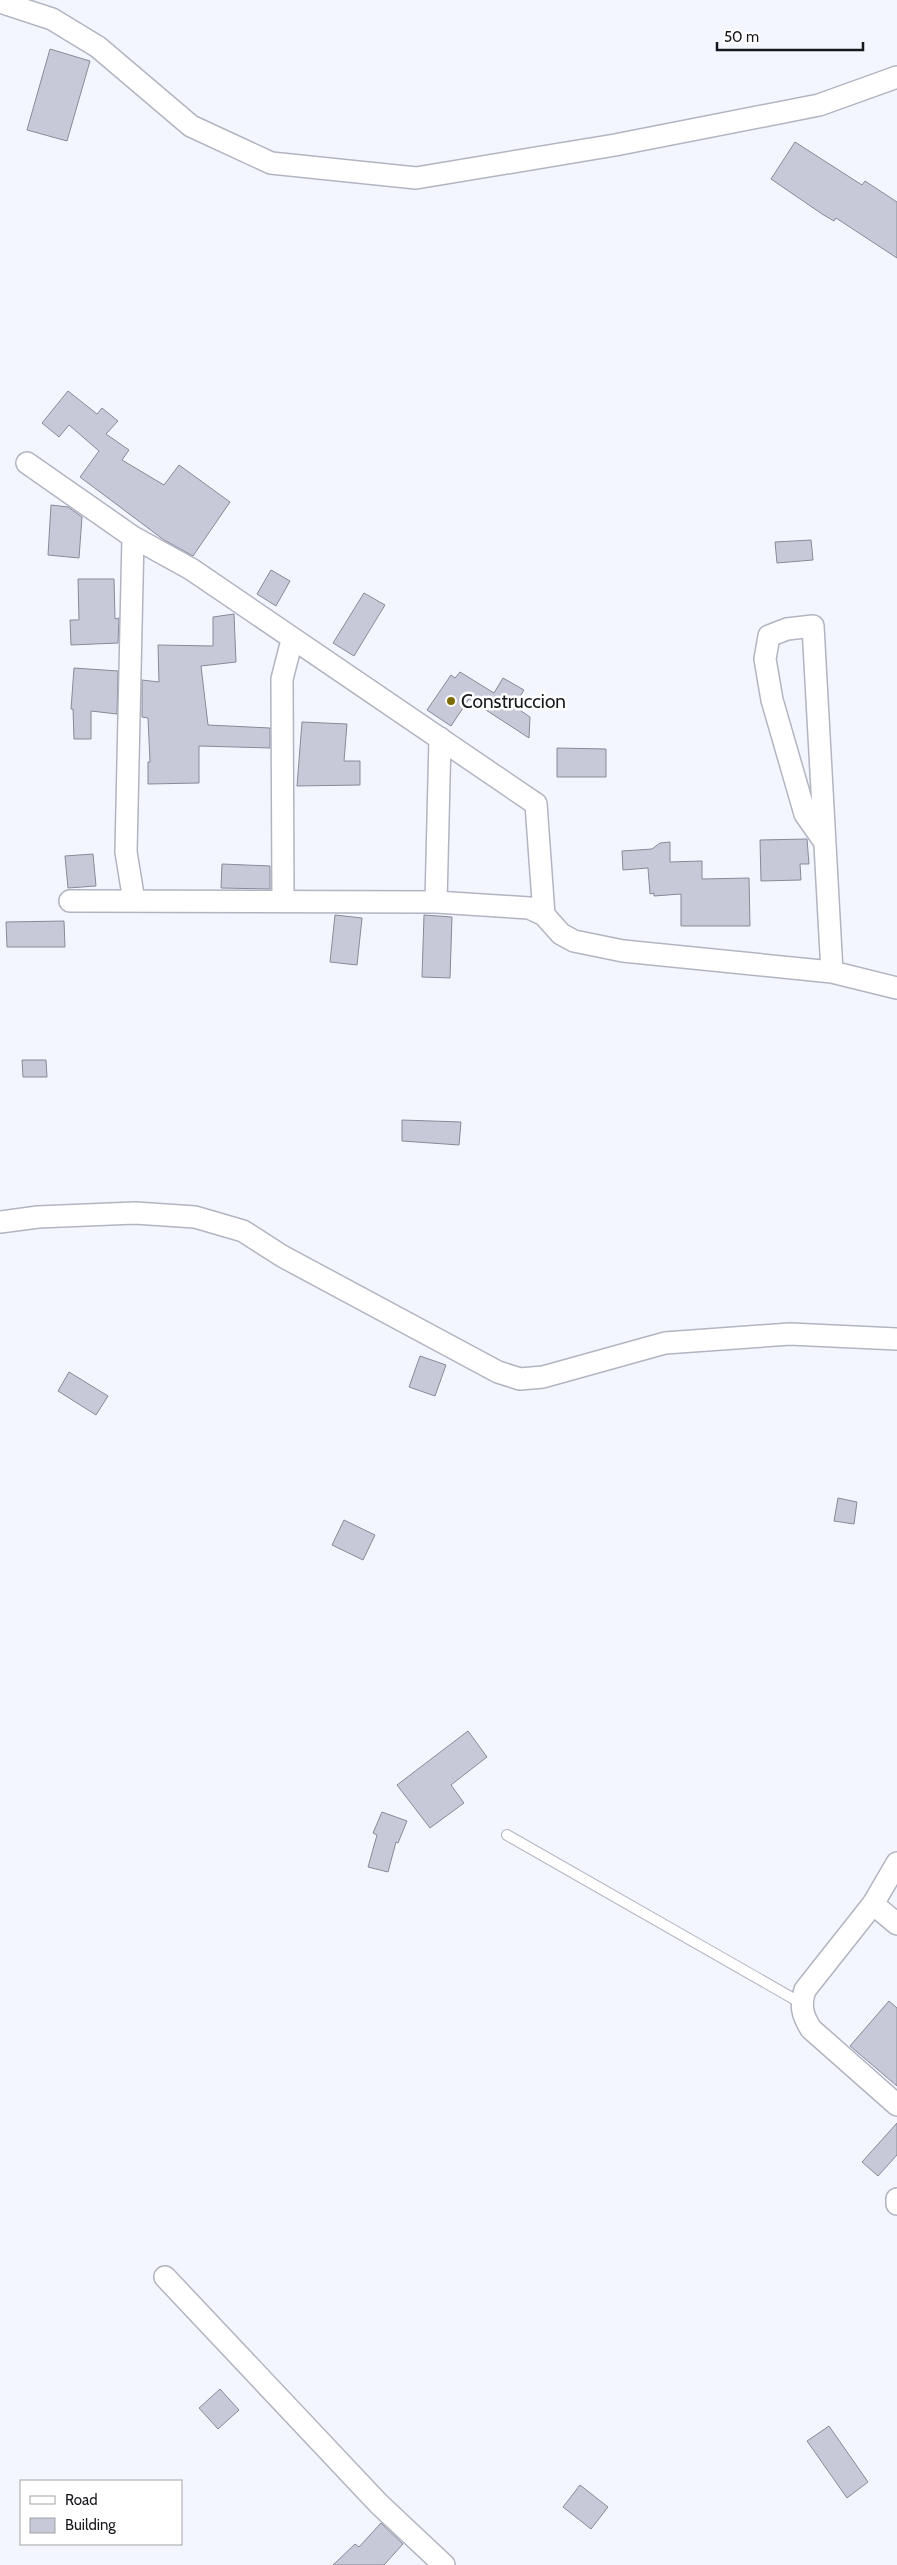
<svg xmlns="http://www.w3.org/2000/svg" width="897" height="2565" viewBox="0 0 897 2565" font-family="Cabin,sans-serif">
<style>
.building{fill:#c7c9d8;stroke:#878a97}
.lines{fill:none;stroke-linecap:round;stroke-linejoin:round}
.lane-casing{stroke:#b2b4c2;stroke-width:12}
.street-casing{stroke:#b2b4c2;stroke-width:24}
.lane{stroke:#fff;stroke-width:10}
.street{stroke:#fff;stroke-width:21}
.poi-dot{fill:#7d6c05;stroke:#fff;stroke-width:2}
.labels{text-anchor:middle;stroke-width:5;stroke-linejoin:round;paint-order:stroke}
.poi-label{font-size:19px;fill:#17181d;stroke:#fff;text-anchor:start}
</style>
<rect width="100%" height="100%" fill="#f4f6ff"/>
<path class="building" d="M50,49L90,61L67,141L27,130Z
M795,142L862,185L865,181L897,202V258L836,218L834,221L822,214L771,179Z
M68,391L97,414L102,408L118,421L106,434L129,450L122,460L164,485L179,465L230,502L193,556L164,540L80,477L99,451L69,425L59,437L42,423Z
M51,505L68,507L82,517L79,558L48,555Z
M811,540L813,560L777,563L775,542Z
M271,570L290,581L276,606L257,594Z
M78,579H114L115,619L119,618L118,643L71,645L70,620H79Z
M364,593L385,605L354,656L333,643Z
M234,614L236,662L201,666L208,725L270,728V748L199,746V783L148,784V762H150L148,718L142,717V680L159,682L158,645L213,646V617Z
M74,668L118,671L117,714L91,711V739H74L73,709H71Z
M460,672L494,693L503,678L524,690L514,706L530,717L529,738L469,699L451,726L427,710L451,675L455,678Z
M302,722L347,724L344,761H360V785L297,786Z
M557,748L606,749V777H557Z
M807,839L809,864H800L801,880L761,881L760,840Z
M670,842V862L702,861V879L749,878L750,926H681V894L654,896V893L650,894L648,868L623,870L622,851L652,849L660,843Z
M93,854L96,886L68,888L65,856Z
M222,864L270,866V889L221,888Z
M335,915L362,918L357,965L330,962Z
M424,915L452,917L450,978L422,977Z
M64,921L65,947H7L6,922Z
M22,1060H46L47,1077H23Z
M402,1120L461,1122L459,1145L402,1141Z
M420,1356L446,1365L435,1396L409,1387Z
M69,1372L108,1396L96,1415L58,1391Z
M838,1498L857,1502L854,1524L834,1521Z
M344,1520L375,1535L363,1560L332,1545Z
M468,1731L487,1757L451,1785L464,1803L430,1828L397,1785Z
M382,1812L407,1821L398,1843L396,1842L388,1872L368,1867L377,1835L373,1833Z
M889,2001L897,2008V2086L850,2046Z
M897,2123V2155L878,2176L862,2162Z
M220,2389L239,2410L218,2429L199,2408Z
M829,2426L868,2482L847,2498L807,2441Z
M580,2485L608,2507L591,2529L563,2507Z
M381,2523L403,2544L384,2565H333L355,2544L359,2547Z"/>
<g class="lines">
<g class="lane-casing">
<path id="lane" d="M507,1835L801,2003"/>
</g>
<g class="street-casing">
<path id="street" d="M0,2L52,19L98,47L191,126L271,163L416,178L615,145L819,105L897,77
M27,463L133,537L126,852L134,901
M133,537L191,569L536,804L544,915
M824,841L805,814L772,700L765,659L769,636L787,629L813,626L832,972
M283,900L282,679L292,640
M70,901L436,902L529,908L544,915L561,934L574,941L623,951L832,972L897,988
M436,902L440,738
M0,1222L38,1217L135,1213L195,1217L243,1231L282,1256L498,1372L520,1379L543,1377L665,1343L790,1334L897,1339
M897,1863L873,1904L805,1990C800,2005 802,2015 811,2029L897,2105
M873,1904L897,1924
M897,2199V2204
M165,2277L379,2504L444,2565"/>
</g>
<use href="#lane" class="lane"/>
<use href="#street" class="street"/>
</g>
<circle class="poi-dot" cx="451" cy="701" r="5"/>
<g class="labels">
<g class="poi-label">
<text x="461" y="708">Construccion</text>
</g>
</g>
<rect x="20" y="2480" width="162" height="65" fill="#ffffff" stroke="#a2a3a5"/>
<rect x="30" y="2496" width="25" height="8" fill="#ffffff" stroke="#a2a3a5"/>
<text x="65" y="2505" font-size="15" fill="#17181d">Road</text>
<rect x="30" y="2518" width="25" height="15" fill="#c7c9d8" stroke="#a2a3a5"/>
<text x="65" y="2530" font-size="15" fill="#17181d">Building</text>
<path d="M717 42v8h146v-8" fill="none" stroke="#17181d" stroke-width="2.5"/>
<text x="724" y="42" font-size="15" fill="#17181d" stroke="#ffffff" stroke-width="4" paint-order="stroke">50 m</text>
</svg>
